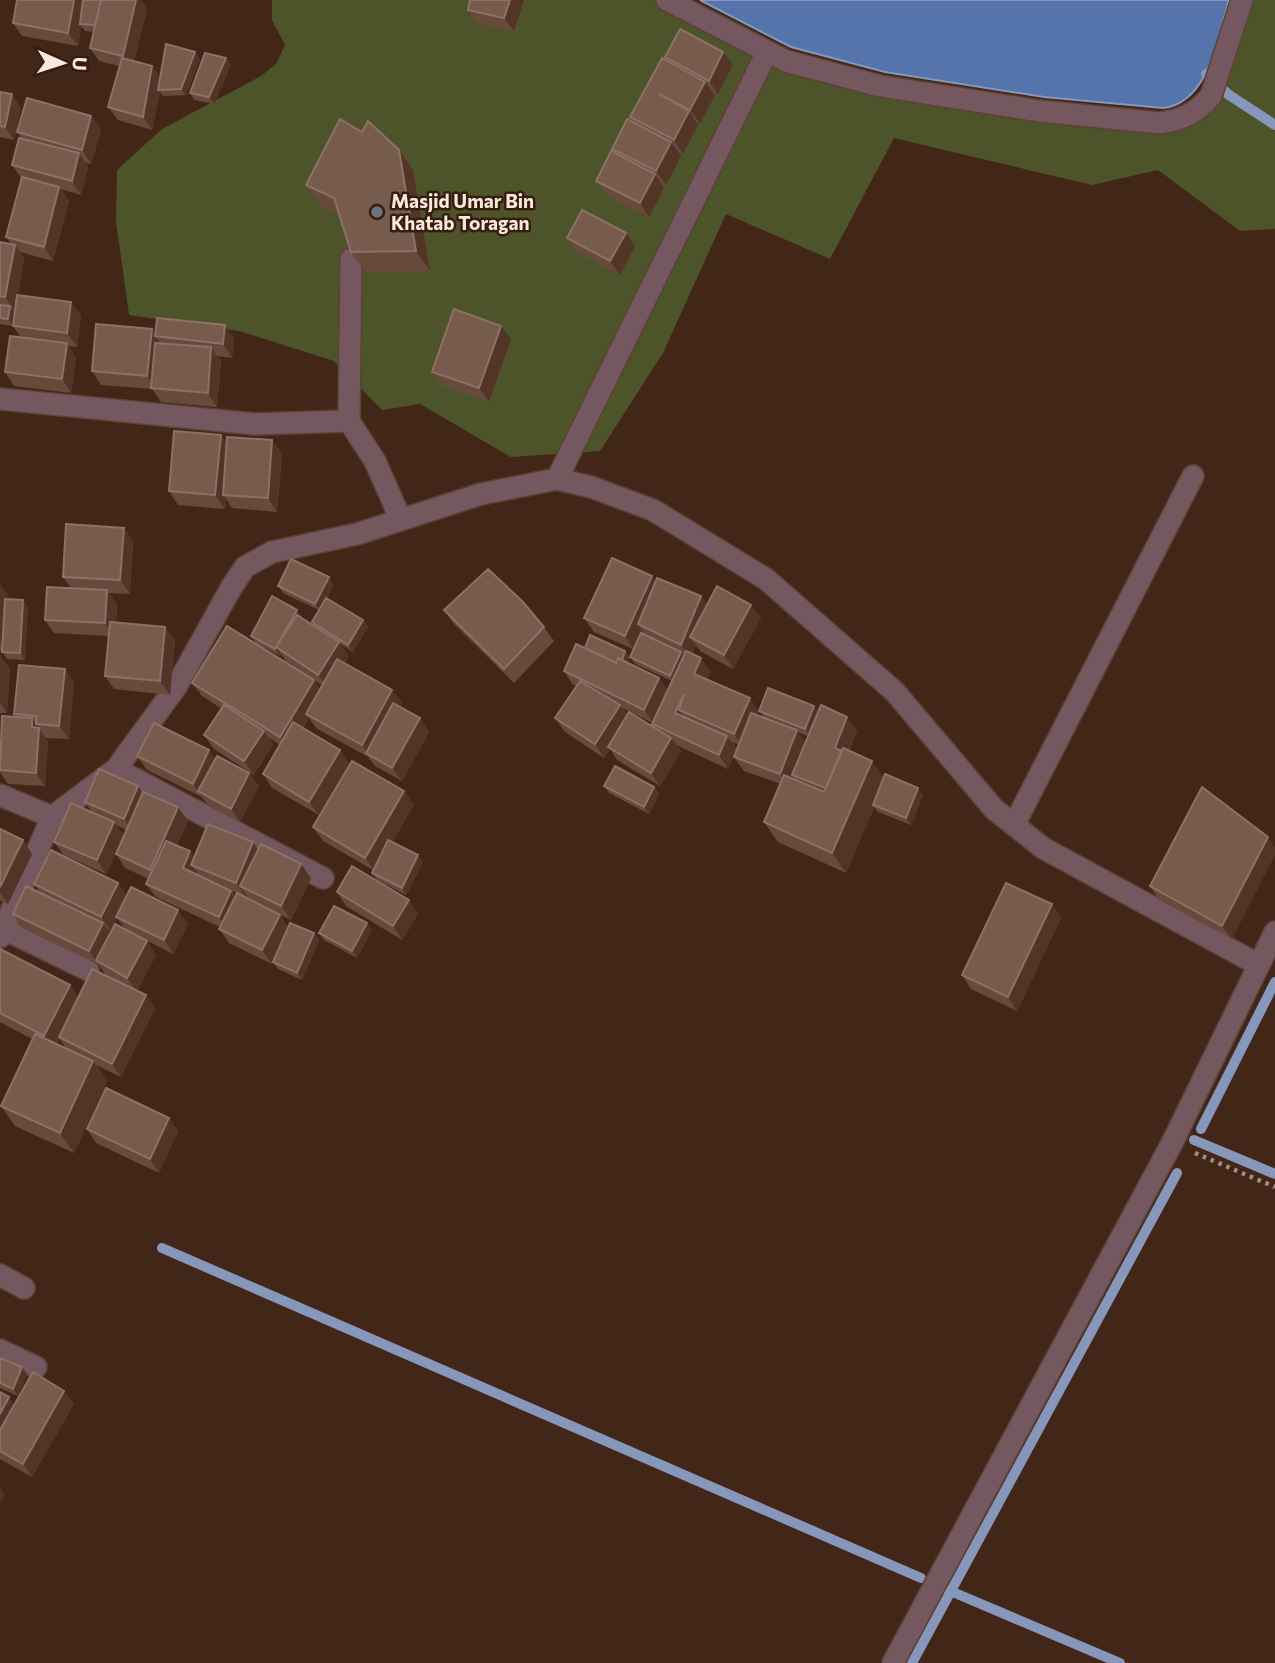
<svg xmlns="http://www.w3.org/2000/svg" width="1275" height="1663" viewBox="0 0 1275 1663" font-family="Commissioner,sans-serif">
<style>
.green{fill:#4d542a}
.water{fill:#5574ac;stroke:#8797bb;stroke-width:2}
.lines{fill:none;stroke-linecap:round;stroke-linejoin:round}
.stream{stroke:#8797bb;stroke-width:10}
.lane-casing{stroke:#5c4234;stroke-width:24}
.street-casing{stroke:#5c4234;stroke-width:24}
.path{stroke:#a38c80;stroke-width:4.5;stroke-dasharray:3.5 5;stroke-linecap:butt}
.lane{stroke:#755760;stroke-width:21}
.street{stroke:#755760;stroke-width:21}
.wall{fill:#674a3b;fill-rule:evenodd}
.shaded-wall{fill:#523526}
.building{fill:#775b4d;stroke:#8c7164;stroke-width:2}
.worship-dot{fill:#6b7280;stroke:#371d0e;stroke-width:2.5}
.labels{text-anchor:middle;stroke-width:5;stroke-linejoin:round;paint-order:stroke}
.poi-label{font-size:19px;font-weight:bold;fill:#fbe8df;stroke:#371d0e;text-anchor:start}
</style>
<rect width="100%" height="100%" fill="#422718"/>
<path class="green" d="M272,0H665L806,67L1160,123L1202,107L1240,0H1275V229L1240,231L1158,170L1092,185L894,138L830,259L726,214L663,353L600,451L511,457L420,404L382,410L334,361L239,331L129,315L116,221L117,170L162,129L261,76L276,64L285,45L272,20Z"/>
<path class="water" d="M700,0H1229C1218,36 1209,103 1163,108L1044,97L885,72L791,47Z"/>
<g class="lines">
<path class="stream" d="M1206,74L1229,95L1275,125
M1201,1129L1275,982
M1194,1140L1275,1174
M162,1248L921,1578
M948,1590L1120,1663
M912,1663L1177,1173"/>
<g class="lane-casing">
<path id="lane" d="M667,0L786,61L880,86L1039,111L1160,123C1182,120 1197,113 1211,96L1242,0
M1014,825L1193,476"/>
</g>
<g class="street-casing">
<path id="street" d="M351,259L349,421L375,461L401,520
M0,399L255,424L349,421
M557,479L767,52
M116,769L323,878
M0,795L52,817L116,769L176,687L231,588L245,567L272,552L357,534L481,494L557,479L591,487L653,510L766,579L895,692L994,809L1043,848L1259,965
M4,929L88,970
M0,937L52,817
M0,1275L24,1288
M0,1350L36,1367
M893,1663L1172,1143L1275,932"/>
</g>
<path class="path" d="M1195,1153L1275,1187"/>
<use href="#lane" class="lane"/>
<use href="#street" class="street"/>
</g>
<path class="wall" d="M17,0H141L147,9L134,62L152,66L160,77L200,59L186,95L163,96L160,92L152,130L118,120L108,107L119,66L99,61L90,48L94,32L85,31L81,26L78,46L22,36L13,23Z
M470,0H524L514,31L477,23L468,10Z
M665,57L733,65L718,94L712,91L715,95L700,124L696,122L698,125L683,154L677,151L681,156L666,185L660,182L664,188L649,217L605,194L596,181L616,154L612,149L634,123L630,117L667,61Z
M226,58L231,65L214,104L194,100L190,93Z
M0,92L21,108L14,140L0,137Z
M27,98L91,116L101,130L91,164L85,162L88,167L81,195L61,189L69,201L53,261L20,252L24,258L18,295L71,302L81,316L77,347L68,346L76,357L71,393L14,386L5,372L10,336L21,338L13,326L16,306L15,311H13L15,313L13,326L0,324V242L11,244L6,237L22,179L12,165L19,138L22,139L17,132Z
M362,132L399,150L413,170L430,271L365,272L351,252L339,214L320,205L306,185Z
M626,233L635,246L620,275L577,252L567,238Z
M225,325L234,339L232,358L217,356L221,361L217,407L161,402L152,389L101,385L92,371L155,334Z
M511,339L489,402L441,385L432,372Z
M221,435L227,444L272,440L282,454L277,512L232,508L226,499L225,509L178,505L169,491Z
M133,541L130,594L109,593L117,604L116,622L175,640L170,695L114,689L105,676L109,636L54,633L45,620L71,588L63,577Z
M656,582L701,596L707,605H751L761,618L733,669L700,651L696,645L692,654L711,672L707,680L758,716L764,718L759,711L814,706L818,712L847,717L857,731L849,751L884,778L923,795L911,825L878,812L874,807L846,873L778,842L764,822L781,784L744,771L734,757L739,745L732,742L737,749L728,769L676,745L681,751L660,786L617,760L610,749L604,758L565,732L555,718L576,686L573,685L564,671L585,648L625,651L630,658L628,663L668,690L672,681L635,664L630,657L633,649L594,632L584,618ZM622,708L653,723L652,724L654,727L627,715ZM797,732L808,736L805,743Z
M0,584L9,597V599L28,607L25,660L7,659L2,651H0Z
M333,584L327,598L363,620L368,627L353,652L340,644L349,656L344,663L392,690L402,703L400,707L420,718L429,732L402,781L375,766L368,757L316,728L309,718L303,728L349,763L319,815L272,788L263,774L280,745L268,737L273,745L254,775L214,749L204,735L222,709L202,696L192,683L320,689L322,685L286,661L281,654L280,656L256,643L251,636L297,610L302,617L301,618L315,627L312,622L319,610L283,593L278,586Z
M444,610L544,627L554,641L514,683L454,624Z
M0,655L10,669L7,713H0Z
M65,669L74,683L69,739L45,738L48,742L45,786L8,784L0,772V747L16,717L14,714Z
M137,756L215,759L249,773L259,786L240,822L208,805L202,797L147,770Z
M138,786L143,793L188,821L177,845L194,857L258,849L311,878L291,920L257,903L280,915L288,928L319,940L302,980L278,969L273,962L279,950L272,964L229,943L219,929L220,927L156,897L146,884L149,879L125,868L116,854L126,830L116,825L124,836L106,874L64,855L54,842L92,812L85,802ZM232,891L246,897V895L249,900L235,896Z
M604,786L654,787L659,794L649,814L609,793Z
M1202,787L1232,939L1159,900L1150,886Z
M404,791L414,805L392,842L423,862L406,895L377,880L372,873L373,870L323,841L313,827Z
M0,829L32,854L8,904L0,900Z
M118,883L126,895L188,924L173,954L130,932L156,955L137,991L155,1008L121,1077L96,1065L107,1081L74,1153L15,1126L1,1106L32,1039L0,1022V949L78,997L121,983L105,974L99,965L22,928L13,914L40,892L34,884ZM117,918L126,930L110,933L107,929L111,931ZM60,1039L66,1049L57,1044Z
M337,892L418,914L402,940L346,906Z
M1052,904L1061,918L1017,1011L971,989L962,975Z
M372,930L357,958L324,940L319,933Z
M169,1118L178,1131L159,1173L96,1143L87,1129Z
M0,1358L27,1374L18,1396L0,1388Z
M0,1392L14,1404L3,1425L74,1404L32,1477L0,1459Z"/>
<path class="shaded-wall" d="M74,0H86L80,24L81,26L78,46L68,33Z
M136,0H141L147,9L132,69L123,56Z
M510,0H524L514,31L504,18Z
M195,52L200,59L186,95L181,89Z
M723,52L733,65L718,94L709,81Z
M226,58L231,65L214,104L209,97Z
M152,66L162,80L158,90L160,92L152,130L143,117Z
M705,82L715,95L700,124L690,110Z
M12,94L21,108L14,140L5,127Z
M689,111L698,125L683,154L674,140Z
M91,116L101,130L91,164L82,150Z
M671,142L681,156L666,185L656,171Z
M399,150L413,170L430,271L416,251Z
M79,153L88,167L81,195L72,181Z
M655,174L664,188L649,217L640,203Z
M59,187L69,201L53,261L44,247Z
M626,233L635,246L620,275L610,261Z
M15,245L24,258L15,311L5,297Z
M71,302L81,316L77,347L67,333Z
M10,306L15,313L13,326L8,319Z
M225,325L234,339L232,358L223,344Z
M501,326L511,339L489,402L479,388Z
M152,329L161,345L157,390L147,376Z
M67,343L76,357L71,393L62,379Z
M211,347L221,361L217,407L208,393Z
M221,435L230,449L223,495L226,499L225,509L215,495Z
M272,440L282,454L277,512L268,498Z
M124,528L133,541L130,594L120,580Z
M652,576L661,590L638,624L643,631L634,650L625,636Z
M329,577L333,584L320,611L315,604Z
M0,584L9,597L7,651L0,641Z
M107,590L117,604L115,637L105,623Z
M701,596L711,610L690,637L696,645L690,658L681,645Z
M23,600L28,607L25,660L20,653Z
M751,605L761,618L733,669L724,655Z
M297,610L302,617L283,652L276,647L281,654L280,656L275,649Z
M363,620L368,627L353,652L348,645Z
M165,627L175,640L170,695L160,681Z
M339,642L349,656L328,688L318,675Z
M625,651L630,658L624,673L619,666Z
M681,652L686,659L675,683L670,676Z
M0,655L10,669L7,713L0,703Z
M701,658L711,672L703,688L694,674Z
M65,669L74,683L69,739L59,726Z
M659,678L668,691L654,724L644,710Z
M314,680L324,694L306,714L309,718L289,750L280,737Z
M392,690L402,703L373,757L369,755L362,745Z
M684,694L679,710L687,722L675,713Z
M750,698L759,712L744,747L734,734Z
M620,705L629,719L608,747L610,749L604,758L595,744Z
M814,706L819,713L810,736L805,729Z
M847,717L857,731L846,756L835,748Z
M32,718L48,742L45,786L36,773L32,727Z
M420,718L429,732L402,781L392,768Z
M797,730L806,744L792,775L793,777L789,788L780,774Z
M264,731L273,745L254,775L244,761Z
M727,736L737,749L728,769L719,755Z
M671,738L681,751L660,786L651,773Z
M209,750L219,764L198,791L193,784Z
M340,750L349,763L319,815L309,802Z
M872,761L886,781L873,805L874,807L846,873L832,853Z
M249,773L259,786L240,822L231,809Z
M138,786L147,800L133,833L124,819Z
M654,787L659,794L649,814L644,807Z
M918,788L923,795L911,825L906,818Z
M404,791L414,805L375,872L365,858Z
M178,807L188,821L159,884L150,870Z
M114,822L124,836L106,874L97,860Z
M1268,837L1275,847V855L1232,939L1222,926Z
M23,840L32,854L8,904L0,893V887Z
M253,842L262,856L240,886L246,895V897L236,883Z
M190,851L200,865H191L197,872L192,882L183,868Z
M418,855L423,862L406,895L402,888Z
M301,864L311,878L291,920L281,906Z
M118,883L128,897L111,931L101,917Z
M231,891L241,905L228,931L219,917Z
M409,900L418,914L402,940L393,926Z
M1052,904L1061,918L1017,1011L1008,997Z
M178,910L188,924L173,954L164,940Z
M280,915L289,929L272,964L262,950Z
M103,923L113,937L96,961L89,951Z
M367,923L372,930L357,958L352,951Z
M314,933L319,940L302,980L297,973Z
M147,941L156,955L137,991L127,978Z
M70,985L80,999L54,1050L44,1036Z
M146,995L155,1008L121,1077L112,1064Z
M93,1061L107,1081L74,1153L60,1133Z
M169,1118L178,1131L159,1173L150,1159Z
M22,1367L27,1374L18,1396L13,1389Z
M64,1391L74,1404L32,1477L23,1464Z
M9,1397L14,1404L0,1431V1414Z
M0,1487L5,1494L0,1503Z"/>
<path class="building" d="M17,0H74L68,33L13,23Z
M83,0H101L95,25L80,24Z
M101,0H136L123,56L90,48Z
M470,0H510L504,18L468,10Z
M680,29L723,52L709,81L665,57Z
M166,44L195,52L181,89L158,90Z
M205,53L226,58L209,97L190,93Z
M122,58L152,66L143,117L108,107Z
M662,58L705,82L690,110L659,94L689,111L674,140L630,117Z
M0,92L12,94L5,127L0,126Z
M27,98L91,116L82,150L17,132Z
M340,119L362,132L368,121L399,150L416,251L351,252L334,198L306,185Z
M627,119L671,142L656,171L612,149Z
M19,138L79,153L72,181L12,165Z
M611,151L655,174L640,203L596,181Z
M22,177L59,187L44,247L6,237Z
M582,210L626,233L610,261L567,238Z
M0,242L15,245L5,297L0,296Z
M17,295L71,302L67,333L13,326Z
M0,305L10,306L8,319L0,318Z
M454,309L501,326L479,388L432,372Z
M157,318L225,325L223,344L155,336Z
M96,324L152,329L147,376L92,371Z
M10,336L67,343L62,379L5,372Z
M155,343L211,347L208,393L151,388Z
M174,431L221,435L215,495L169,491Z
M227,437L272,440L268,498L223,495Z
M66,524L124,528L120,580L63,577Z
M612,558L652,576L625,636L584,618Z
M291,559L329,577L315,604L278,586Z
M488,569L522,601L544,627L504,669L444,610Z
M657,578L701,596L681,645L638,624Z
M717,586L751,605L724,655L690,637Z
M47,587L107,590L105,623L45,620Z
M272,596L297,610L275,649L251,636Z
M326,598L363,620L348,645L312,622Z
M5,599L23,600L20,653L2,652Z
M297,615L339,642L318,675L276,647Z
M110,622L165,627L160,681L105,676Z
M227,626L314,680L280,737L192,683Z
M641,633L681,652L670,676L630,657Z
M590,635L625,651L622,660L618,658L616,663L585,648Z
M576,644L616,663L618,658L659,678L644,710L564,671Z
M686,651L701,658L694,674L750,698L734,734L679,710L684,694L675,713L727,736L719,755L652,724Z
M337,659L392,690L362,745L306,714Z
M19,665L65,669L59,726L36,724V716L14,714Z
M580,681L620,705L595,744L555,718Z
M768,688L814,706L805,729L759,711Z
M393,703L420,718L392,768L366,753Z
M224,705L264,731L244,761L204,735Z
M821,705L847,717L835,748L842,751L826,788L792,775Z
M629,712L671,738L651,773L608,747Z
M751,713L797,730L780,774L734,757Z
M2,716L32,718V727L39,728L36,773L0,770Z
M293,722L340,750L309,802L263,774Z
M154,723L209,750L193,784L137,756Z
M843,748L872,761L832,853L764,822L784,775L824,792Z
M217,756L249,773L231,809L198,791Z
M352,761L404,791L365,858L313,827Z
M615,766L654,787L644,807L604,786Z
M99,769L138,786L124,819L85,802Z
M885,774L918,788L906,818L873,805Z
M1202,787L1268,837L1222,926L1150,886Z
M143,792L178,807L150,870L116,854Z
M71,803L114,822L97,860L54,842Z
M208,824L253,842L236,883L191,865Z
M0,829L23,840L0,887Z
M388,840L418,855L402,888L372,873Z
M166,841L190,851L183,868L231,891L219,917L146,884Z
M261,844L301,864L281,906L240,886Z
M51,850L118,883L101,917L34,884Z
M352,866L409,900L393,926L337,892Z
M1006,883L1052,904L1008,997L962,975Z
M26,886L103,923L89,951L13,914Z
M131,887L178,910L164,940L116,917Z
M237,893L280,915L262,950L219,929Z
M334,906L367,923L352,951L319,933Z
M290,923L314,933L297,973L273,962Z
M115,924L147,941L127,978L96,960Z
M0,949L70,985L44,1036L0,1013Z
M92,969L146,995L112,1064L59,1037Z
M35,1034L93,1061L60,1133L1,1106Z
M106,1088L169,1118L150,1159L87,1129Z
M0,1358L22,1367L13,1389L0,1383Z
M33,1372L64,1391L23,1464L0,1451V1430Z
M0,1392L9,1397L0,1414Z"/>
<circle class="worship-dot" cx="377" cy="212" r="7"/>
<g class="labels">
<g class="poi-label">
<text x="391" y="208">Masjid Umar Bin<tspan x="391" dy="22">Khatab Toragan</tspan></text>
</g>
</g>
<g transform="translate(63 63) rotate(93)" stroke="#371d0e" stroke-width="5" paint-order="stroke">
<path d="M0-5L12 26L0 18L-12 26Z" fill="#fbe8df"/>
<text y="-10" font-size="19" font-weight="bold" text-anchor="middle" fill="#fbe8df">U</text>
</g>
</svg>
